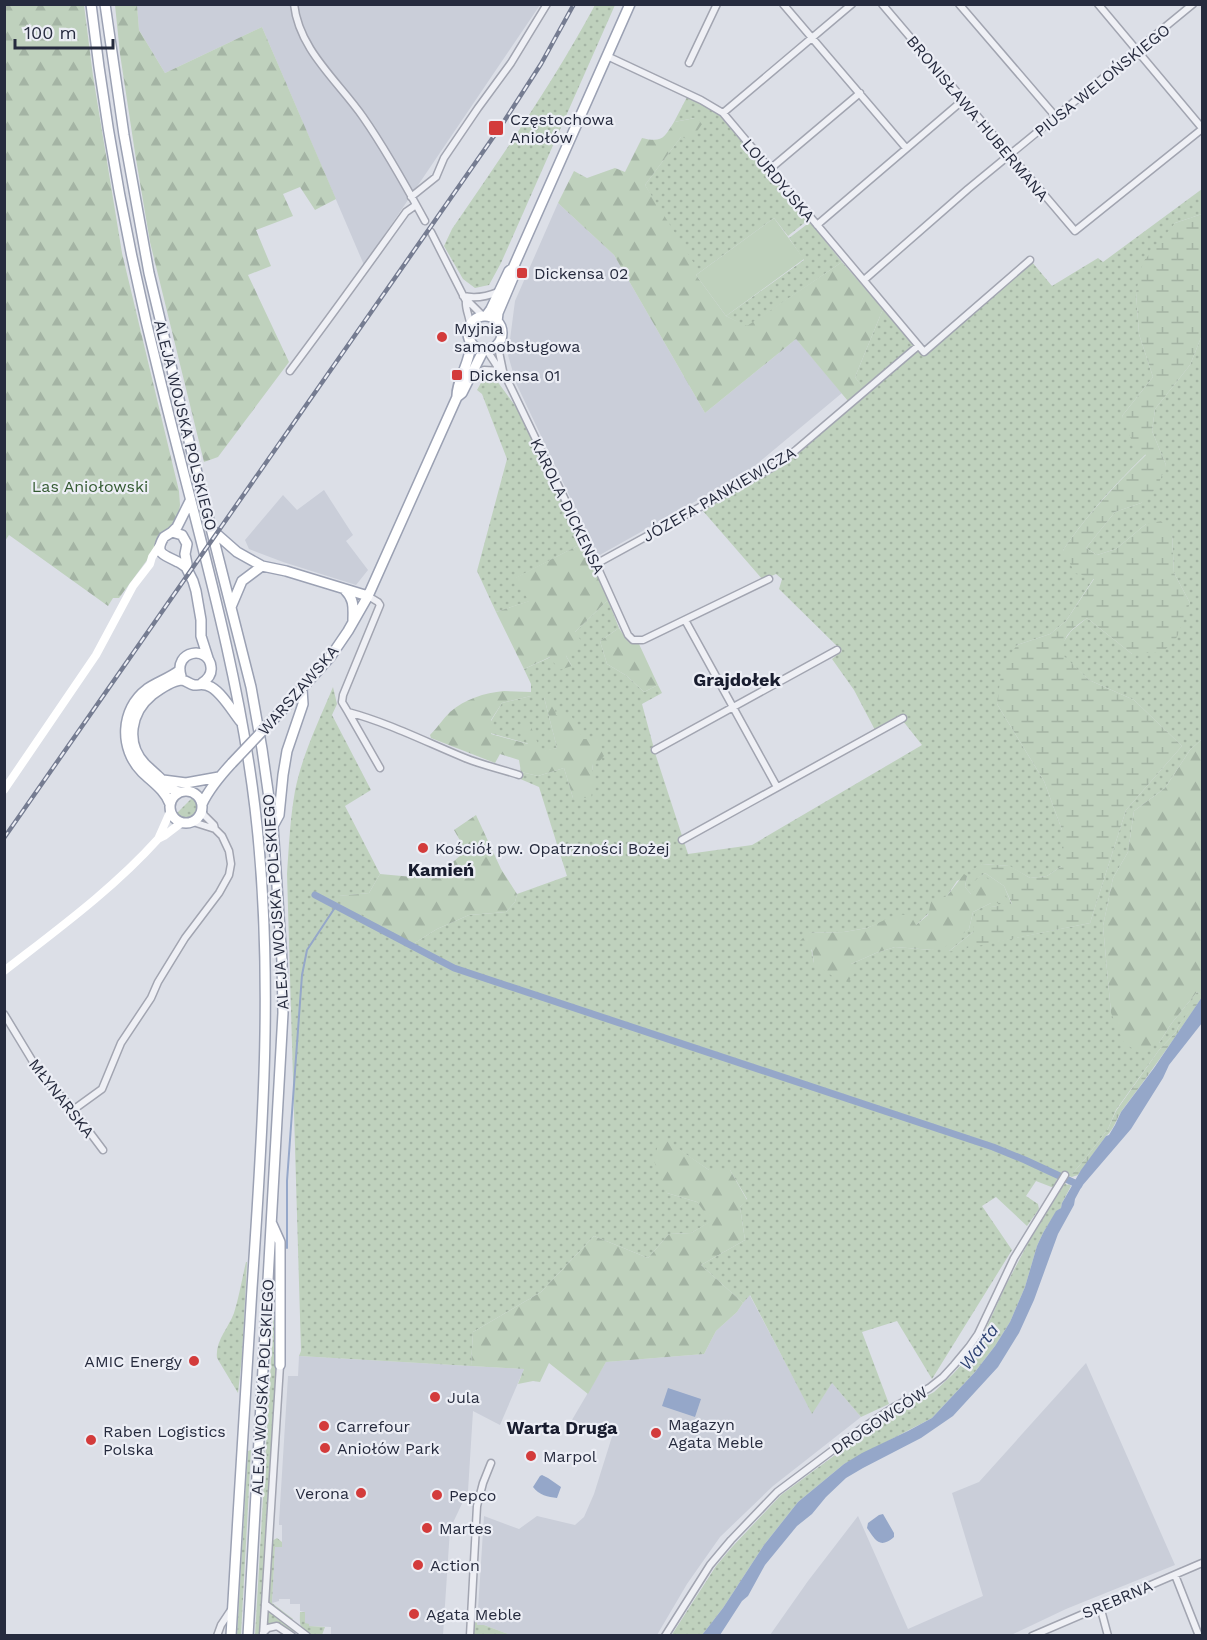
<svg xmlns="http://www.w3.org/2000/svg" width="1207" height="1640" viewBox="0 0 1207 1640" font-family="'Work Sans',sans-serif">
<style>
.built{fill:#caced9}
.green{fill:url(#green-dots);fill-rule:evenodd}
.forest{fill:url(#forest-firs)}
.wetland{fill:url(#wetland-marsh)}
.pitch{fill:#bfd1bd}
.water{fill:#95a7c9}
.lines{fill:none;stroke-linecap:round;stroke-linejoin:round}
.stream{stroke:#95a7c9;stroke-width:2}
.canal{stroke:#95a7c9;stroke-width:7}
.street-casing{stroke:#a2a5b1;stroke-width:9}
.primary-casing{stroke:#9ba1b3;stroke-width:12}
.street{stroke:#eff0f5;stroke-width:6}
.secondary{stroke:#fff;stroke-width:8}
.primary{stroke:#fff;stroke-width:9}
.rail-casing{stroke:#757c91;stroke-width:4.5}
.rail{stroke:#eceef5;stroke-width:2;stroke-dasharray:7;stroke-linecap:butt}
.primary-bridge-casing{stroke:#9ba1b3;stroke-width:12;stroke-linecap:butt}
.primary-bridge{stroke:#fff;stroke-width:9}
.poi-dot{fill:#d33b3b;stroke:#eceef5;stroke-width:2}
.labels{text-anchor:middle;stroke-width:4.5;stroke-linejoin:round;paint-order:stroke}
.street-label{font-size:16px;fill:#262b3e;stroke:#eceef5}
.poi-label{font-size:16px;fill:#262b3e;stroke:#eceef5;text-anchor:start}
.park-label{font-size:16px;fill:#345a32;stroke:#eceef5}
.neighbourhood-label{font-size:18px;font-weight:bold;fill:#181c2e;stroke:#eceef5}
.water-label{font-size:18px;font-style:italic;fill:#2e4373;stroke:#eceef5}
</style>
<defs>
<pattern id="green-dots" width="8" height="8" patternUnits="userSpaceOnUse" patternTransform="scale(1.5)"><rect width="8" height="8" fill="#bfd1bd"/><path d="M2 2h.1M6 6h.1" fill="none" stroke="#a4b4a4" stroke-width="1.8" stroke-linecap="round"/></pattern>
<pattern id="forest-firs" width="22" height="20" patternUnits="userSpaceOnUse" patternTransform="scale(1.5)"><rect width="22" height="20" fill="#bfd1bd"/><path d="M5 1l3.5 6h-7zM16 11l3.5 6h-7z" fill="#a4b4a4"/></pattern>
<pattern id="wetland-marsh" width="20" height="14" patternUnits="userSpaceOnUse" patternTransform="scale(1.5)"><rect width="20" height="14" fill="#bfd1bd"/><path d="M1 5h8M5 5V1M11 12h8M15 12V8" fill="none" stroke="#a4b4a4"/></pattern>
</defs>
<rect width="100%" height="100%" fill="#dcdfe7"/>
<path class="built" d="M137,5H540L364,265L262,27L165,73L139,30Z
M558,203L614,255L705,413L796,339L842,393L746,473L598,556L516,383L508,355L515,301Z
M324,490L353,535L346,541L368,570L356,585L283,562L249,549L245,540L283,495L297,510Z
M749,1294L812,1413L832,1383L861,1417L773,1486L720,1537L687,1584L657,1635H511L484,1625H477L484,1516L519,1529L537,1516L575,1525L584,1517L594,1494L615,1427L569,1425L606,1362L704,1354L716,1331L737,1312Z
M299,1356L524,1369L500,1425L473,1411L468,1491L450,1529L443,1635H336L331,1634V1627L309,1626L304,1623L305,1612L300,1611V1604H290V1599H279V1601L272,1603L275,1547H282V1525H279V1522L288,1376H298Z
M1086,1363L1175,1565L1066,1609L1011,1635H770L808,1581L858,1516L908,1629L983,1596L952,1493L979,1482Z"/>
<path class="green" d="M595,5H615L501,263L489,285L475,288L463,279L444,246L452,229C502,156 553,83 595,5Z
M687,97L712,109L720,116L808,220L788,236L774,218L696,275L645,185L695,118L674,122Z
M1202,189V214L1175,223L1136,292L1139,334L1153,377L1122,416L1146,454C1115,484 1087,515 1063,550L1094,578L1066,621L1050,634L1017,645L997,704L1044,781L1062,830V866L1047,876L1030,878L1009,866L982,864L971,882L985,873L1004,886L1012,905L991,907L973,932L949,951L1090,923L1126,810L1182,746L1134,700L1089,680L1062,655V644L1071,631L1087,618L1132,654L1190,603L1174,573L1172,534L1146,524L1116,549L1097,555L1086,548L1115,512L1141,503L1166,465L1152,431L1155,409L1190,365L1202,335V739L1190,750L1165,788L1134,811L1128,852L1113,878L1103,926L1111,1013L1159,1043L1171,1024L1197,992L1201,995L1178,1027L1176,1032L1159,1050L1116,1110L1108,1129L1085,1159L1072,1174V1177L1059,1173L1054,1188L1036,1181L1026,1196L1038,1204L1039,1209L1027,1226L996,1197L982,1206L1012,1250L932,1379L897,1321L862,1332L889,1404L861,1417L832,1383L812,1414L750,1295L743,1303L701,1265L745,1240L740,1207L747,1199L730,1170H709L660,1137L667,1193L697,1202L712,1221L691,1233L669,1234L648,1258L594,1236L541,1292L473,1332L471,1366L299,1356L301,1351L287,874C289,846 290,819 295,791C302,755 319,721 333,687L337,704L332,715L371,790L345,806L380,874L369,893L339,896L413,944L437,929L469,915L506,912L515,902L517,894L567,876L539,787L518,778L521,772L538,776L564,768L573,798L592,771L593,764L583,740L556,715L544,697L557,748L541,752L529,744L490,733L491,721L502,703L531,696V684L524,669L551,657L572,666L566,656L574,633L608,600L619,628L600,641L607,664L627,676L644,692L658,685L662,693L642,704L656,756L688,854L752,845L922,745L899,716L875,730L854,690L832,659L842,651L779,589L782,579L776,574L763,580L703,511L791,459L867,394L855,377L883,309L923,355L1032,262L1052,286L1098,258L1103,262ZM967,876L965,887L971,894L1008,903H991L973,912L969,929L932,950L895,947L876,953L851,964L814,963L808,933L844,932L867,928L882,922L915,926L947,896L957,881Z
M810,222L842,262L747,327L726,316L804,260L789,238Z
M490,377L497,381L519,411L583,543L516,578L530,601L496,612L477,571L507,459L482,394L477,390L482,381Z
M192,798L197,804L196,813L188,819H182L176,814Z
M1065,1183L1067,1185L1069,1184L1071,1186L1062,1203L1061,1208L1056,1212L1043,1233L1037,1246L1025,1287L1010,1322L995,1346L975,1372L932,1418L844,1464L798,1502L764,1545L723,1608L702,1635L671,1636L716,1566L732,1547L781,1495L881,1421L934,1392L953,1374L973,1352L984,1333L1005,1287L1028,1243Z
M276,1240V1392L260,1631L259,1635L255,1636L273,1327Z
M246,1262H247L242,1357L238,1393L217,1358C215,1341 228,1329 234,1313C239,1297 242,1279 246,1262Z
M251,1450L241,1635H237L248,1451Z
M277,1538L282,1542V1547H275L272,1603L293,1619L291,1620L271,1606L269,1603L272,1543V1541Z
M268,1610L293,1629L294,1634L278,1622L266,1624Z
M300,1612H305V1623L309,1624V1626L325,1627L322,1635C302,1636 299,1631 300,1612Z
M477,1622V1625H484L511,1635H473L474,1623Z"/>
<path class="forest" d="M5,5H84L93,76L122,253L179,491L180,505L178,518L119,598H113L108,606L9,535L5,541Z
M115,5H137L139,30L165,73L262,27L336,199L315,210L300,187L283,194L293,216L256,230L271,266L248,275L289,362L218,457L204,462L150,242L135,153L120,54Z
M695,118L702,124L691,140L681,137L645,185L697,268L696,275L726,316L747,326L842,262L883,309L855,377L864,389L848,401L796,339L705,413L614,255L558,203L574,171L587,178L615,168L625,172L642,138C662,143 664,138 674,122Z
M583,543L608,600L575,632L584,645L566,656L572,666L559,670L550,657L524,669L496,612L529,601L515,578Z
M619,628C624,636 628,643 639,644L658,685L644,692L627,676L607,664L600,641Z
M504,691L531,692V696L502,703L491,720V734L528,744L520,726L529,722L541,751L557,748L544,697L552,692L556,715L570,713L583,739H599L604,756L598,763L593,764L592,771L595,773L591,798H573L564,768L538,776L521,772L519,760L500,754L495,763L431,738L430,735C437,728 443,719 450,712C465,699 484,693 504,691Z
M1202,739V992L1201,995L1197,992L1171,1024L1159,1043L1138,1052L1124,1043L1111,1013L1103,926L1113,878L1128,852L1134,811L1165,788L1190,750Z
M476,815L501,869L517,894L515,902L506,912L469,915L437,929L413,944L337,900L338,896L369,893L380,874L413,877L428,876L448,869L453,862L462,854H465L466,851L454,830Z
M964,874L967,876L965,887L971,894L984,876L1001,888L1009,903H991L973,912L969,929L945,947L932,950L895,947L876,953L851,964L854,974L848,982L835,978L814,963L812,950L804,946L800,941L808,933L844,932L867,928L898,914L911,916L916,925L928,915L931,901L947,896Z
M660,1136L709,1170H730L747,1200L740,1207L745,1240L701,1265L743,1303L737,1312L716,1331L704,1354L606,1362L588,1394L549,1363L540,1382L533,1381L518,1384L524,1369L471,1366L473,1332L541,1292L594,1236L648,1258L669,1234L691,1233L711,1221L697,1202L667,1193L654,1161Z"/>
<path class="wetland" d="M1202,214V335L1190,365L1155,409L1152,431L1166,465L1157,488L1141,503L1115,512L1086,548L1097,555L1116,549L1146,524L1161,521L1172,534L1174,573L1190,603L1177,637L1163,652L1132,654L1087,618C1072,629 1062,635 1063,655L1089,680L1134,700L1182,746L1126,810L1090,923L948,952L973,932L975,914L991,907L1012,904L1004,886L985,873L971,883L972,870L982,864L1010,866L1030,878L1047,876L1062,866V830L1044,781L997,704L1002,666L1017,645L1050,634L1066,621L1094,579L1075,573L1063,550C1087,515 1115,485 1146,455L1133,444L1122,416L1153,377L1139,334L1136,292L1143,262L1175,223Z
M1202,992V997C1177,1035 1151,1072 1123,1109C1116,1118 1115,1129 1106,1136L1078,1175L1072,1177V1174L1085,1159L1108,1129L1116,1111L1159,1050L1176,1032L1178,1027Z"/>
<path class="pitch" d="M774,218L804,259L726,316L696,275Z"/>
<path class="water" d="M1202,997V1023L1169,1065L1163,1078L1131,1129L1082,1186L1075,1199L1074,1205L1058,1234L1034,1300L1019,1333L998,1367L953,1416L921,1438L863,1468L846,1478L826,1497L812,1514L797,1526L765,1565L748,1596L742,1601L720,1635H702L723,1608L764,1545L798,1502L844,1464L862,1453L908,1431L932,1418L975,1372L995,1346L1010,1322L1025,1287L1037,1246L1043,1233L1056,1211L1061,1208L1062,1203L1081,1170L1106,1136L1109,1135L1115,1125L1121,1112L1154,1068Z
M668,1388L701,1399L695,1417L662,1406Z
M542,1475L548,1478L561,1487L557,1498C548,1497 539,1495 533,1487L540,1476Z
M883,1514L894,1533V1537C880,1549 876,1541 867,1528L868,1523L879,1515Z"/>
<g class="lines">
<path class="stream" d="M287,1248V1181L302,975L307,950L336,906"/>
<path class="canal" d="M315,895L454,968L993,1147L1025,1160L1079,1185"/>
<g class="street-casing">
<path id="street" d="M294,4C299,50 338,81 363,117C386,150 406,186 425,221
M783,4L906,148
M882,4L1075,231L1202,129
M959,4L1056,117
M1098,4L1202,128
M607,56L701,100L723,113L924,352L1030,260
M689,63L717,4
M723,113L852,4
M770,169L860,93
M411,197L436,177L444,158L478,108L511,63L547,4
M817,225L962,101
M431,232L466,301L470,303L483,316
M864,280L968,189L1193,4
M463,296C476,299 486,297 498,292
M466,301C465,309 470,317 470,325
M499,342L498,347L503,371L596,564L628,635L633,640H643L769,579
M486,349L499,369
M290,371C329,319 368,265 406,212L416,205
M472,374L484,370L503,371
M596,564L773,467L796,450L918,346
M368,596L378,602L380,605L343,695L342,702L348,712C389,723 426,742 465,758C482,765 501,769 519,775
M685,620L777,787
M348,712L380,768
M655,750L837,650
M193,822L215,829
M682,840L903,718
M4,1014L38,1070L73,1110L103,1150
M73,1110L102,1089L121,1043L151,998L158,982L185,938L219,893L229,875L231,864L229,851L222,836L215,829L214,825L204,815L202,810
M1175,1575L1199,1636
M265,1604L307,1636
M1100,1606L1108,1636
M263,1633L268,1628L277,1626L292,1636
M217,1636L221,1625L231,1610
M263,1636L280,1365
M470,1636L477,1506L483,1483L491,1463
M665,1636L710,1565L731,1540L777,1492L861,1429L894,1407L929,1388L943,1377L954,1365L969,1347L978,1334L1014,1258L1065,1175
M1032,1636L1202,1563"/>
</g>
<g class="primary-casing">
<path id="primary" d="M91,4C106,134 130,261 162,387C196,526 238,665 255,808C274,967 263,1128 252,1288C244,1404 238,1520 231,1636
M105,4L124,135L149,273L188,437L251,687L262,749L273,826L282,961L283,1013L248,1636
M486,316L491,309L509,271L513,268L630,4
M468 333a17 17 0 1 1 34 0a17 17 0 1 1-34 0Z
M497,322L498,313L515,273L513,268
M457,397L462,393L484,349
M212,530L237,552L262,566L286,571L368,596
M172,532L182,535L187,544L185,554L187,564L186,567L193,581L196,591L201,620V636L208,658
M186,567C183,565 180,563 178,562C166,555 153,555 164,537L172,532L177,527L190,501
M345,590C355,600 353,609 353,621
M231,607L242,581L262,566
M181,676C173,650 209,645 211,667C212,674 208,679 202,683
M288,704L331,656L348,631L368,596L457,397C456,381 471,362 471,342
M163,780L186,783L219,777
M170 807a16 16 0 1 1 32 0a16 16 0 1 1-32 0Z
M179,792C169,790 166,783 158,776C154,772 149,768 145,764C125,743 131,712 152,695C160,689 171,681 181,680C186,680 189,684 194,685C201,685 204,683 211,687C223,694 232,711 241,722
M170,804C165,790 152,782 142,772C119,749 120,709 147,689C157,682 170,678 180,670
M202,804C209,789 220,776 232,763
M273,826L279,815L283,775L287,751L303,704L302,689
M272,1224L280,1242V1365"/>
</g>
<use href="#street" class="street"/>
<path class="secondary" d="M4,790L96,655L133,586L150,564L152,557L160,545
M158,839L170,812
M4,971C58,929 113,889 158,839L164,836L181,823"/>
<use href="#primary" class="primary"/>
<g class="rail-casing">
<path id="rail" d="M4,838L501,126L541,64L574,4"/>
</g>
<use href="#rail" class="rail"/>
<g class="primary-bridge-casing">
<path id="primary-bridge" d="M232,763L288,704"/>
</g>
<use href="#primary-bridge" class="primary-bridge"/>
</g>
<g class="poi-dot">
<rect x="488" y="120" width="16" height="16" rx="3"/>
<rect x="516" y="267" width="12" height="12" rx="3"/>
<circle cx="442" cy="337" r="6"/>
<rect x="451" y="369" width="12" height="12" rx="3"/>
<circle cx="423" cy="848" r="6"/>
<circle cx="194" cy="1361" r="6"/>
<circle cx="435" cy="1397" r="6"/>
<circle cx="324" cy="1426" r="6"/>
<circle cx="656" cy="1433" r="6"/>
<circle cx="91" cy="1440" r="6"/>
<circle cx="325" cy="1448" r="6"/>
<circle cx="531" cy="1456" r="6"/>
<circle cx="361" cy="1493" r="6"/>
<circle cx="437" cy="1495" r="6"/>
<circle cx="427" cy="1528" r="6"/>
<circle cx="418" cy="1565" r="6"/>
<circle cx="414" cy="1614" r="6"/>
</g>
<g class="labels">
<g class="street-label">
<text transform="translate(1102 80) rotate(-39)" y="6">PIUSA WELOŃSKIEGO</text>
<text transform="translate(978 118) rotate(50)" y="6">BRONISŁAWA HUBERMANA</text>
<text transform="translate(779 180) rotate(50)" y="6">LOURDYJSKA</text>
<text transform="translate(186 425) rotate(76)" y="6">ALEJA WOJSKA POLSKIEGO</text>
<text transform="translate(719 494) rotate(-30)" y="6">JÓZEFA PANKIEWICZA</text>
<text transform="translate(568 506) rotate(64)" y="6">KAROLA DICKENSA</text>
<text transform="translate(298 690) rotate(-49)" y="6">WARSZAWSKA</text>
<text transform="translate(275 902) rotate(-94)" y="6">ALEJA WOJSKA POLSKIEGO</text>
<text transform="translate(62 1098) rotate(52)" y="6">MŁYNARSKA</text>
<text transform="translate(262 1387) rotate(-87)" y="6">ALEJA WOJSKA POLSKIEGO</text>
<text transform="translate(879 1420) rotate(-33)" y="6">DROGOWCÓW</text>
<text transform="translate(1117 1599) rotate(-23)" y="6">SREBRNA</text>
</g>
<g class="poi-label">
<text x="510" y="125">Częstochowa<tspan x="510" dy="18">Aniołów</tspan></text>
<text x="534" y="279">Dickensa 02</text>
<text x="454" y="334">Myjnia<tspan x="454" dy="18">samoobsługowa</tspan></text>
<text x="469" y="381">Dickensa 01</text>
<text x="435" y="854">Kościół pw. Opatrzności Bożej</text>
<text x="182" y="1367" text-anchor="end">AMIC Energy</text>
<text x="447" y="1403">Jula</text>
<text x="668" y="1430">Magazyn<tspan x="668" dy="18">Agata Meble</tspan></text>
<text x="336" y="1432">Carrefour</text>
<text x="103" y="1437">Raben Logistics<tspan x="103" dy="18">Polska</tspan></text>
<text x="337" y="1454">Aniołów Park</text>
<text x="543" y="1462">Marpol</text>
<text x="349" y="1499" text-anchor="end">Verona</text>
<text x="449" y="1501">Pepco</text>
<text x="439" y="1534">Martes</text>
<text x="430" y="1571">Action</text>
<text x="426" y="1620">Agata Meble</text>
</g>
<g class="park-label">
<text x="90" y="492">Las Aniołowski</text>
</g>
<g class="neighbourhood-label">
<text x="737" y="686">Grajdołek</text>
<text x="441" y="876">Kamień</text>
<text x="562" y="1434">Warta Druga</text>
</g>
<g class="water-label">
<text transform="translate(979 1347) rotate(-53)" y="6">Warta</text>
</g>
</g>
<rect width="1207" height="1640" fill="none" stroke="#262b3e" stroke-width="12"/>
<path d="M15 39v9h98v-9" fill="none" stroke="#262b3e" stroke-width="3"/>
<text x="24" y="39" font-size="18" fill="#262b3e" stroke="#eceef5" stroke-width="4.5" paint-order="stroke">100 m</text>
</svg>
